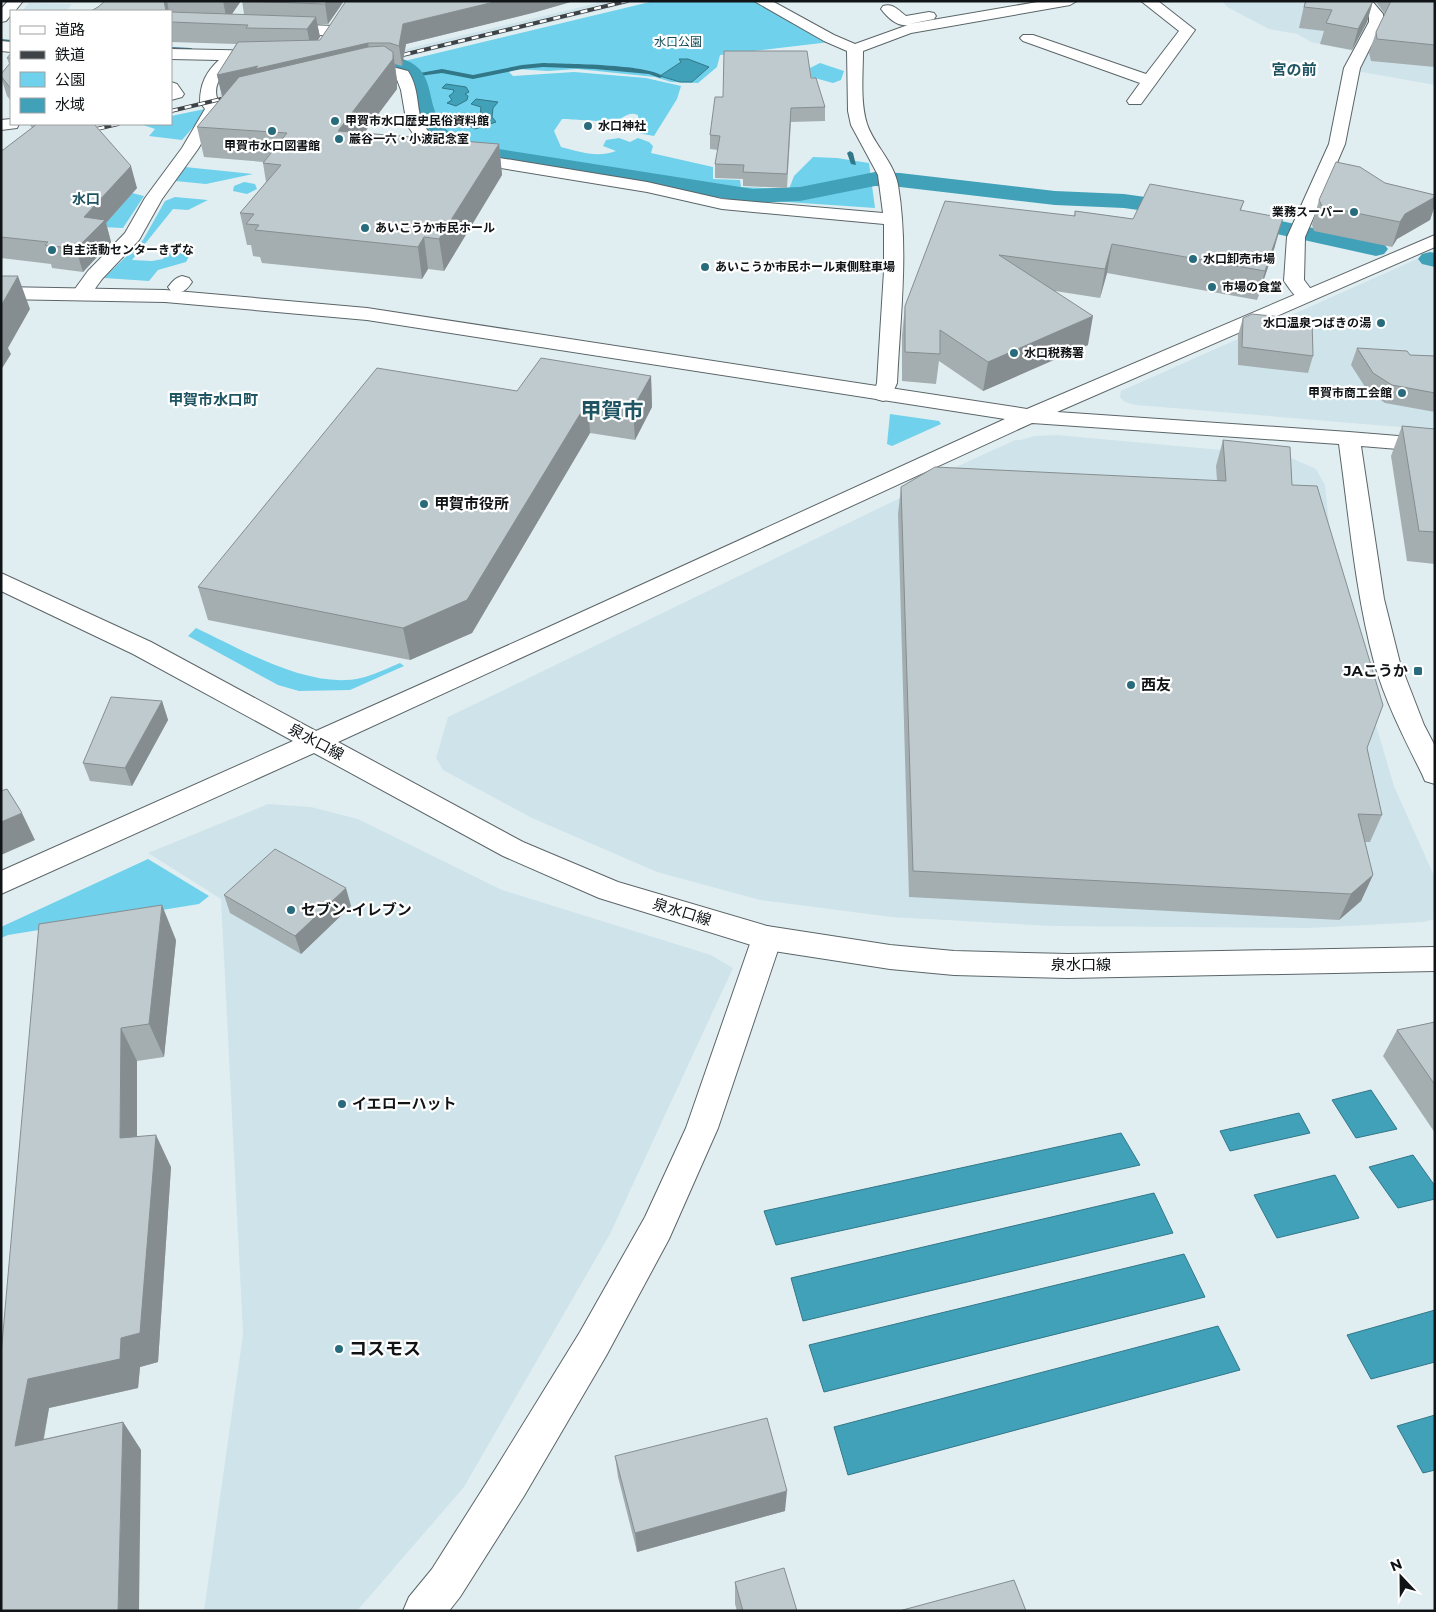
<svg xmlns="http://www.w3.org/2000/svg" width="1436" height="1612" viewBox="0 0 1436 1612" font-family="Montserrat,'Noto Sans JP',sans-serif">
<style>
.built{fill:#cfe4ea}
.green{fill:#6fd1eb}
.water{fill:#41a1b9;stroke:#327788}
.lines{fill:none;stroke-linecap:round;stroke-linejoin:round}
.stream{fill:#327788;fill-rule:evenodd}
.canal{fill:#41a1b9;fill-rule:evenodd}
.street-casing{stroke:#5b6568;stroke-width:2}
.secondary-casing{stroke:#5b6568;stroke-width:2}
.street{fill:#fff;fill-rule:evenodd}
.secondary{fill:#fff;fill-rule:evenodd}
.rail-casing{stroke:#3d4346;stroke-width:4}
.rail{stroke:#fff;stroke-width:2.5;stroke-dasharray:7;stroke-linecap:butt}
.wall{fill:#a4aeb1}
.shaded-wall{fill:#868d90}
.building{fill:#bfcace;stroke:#868d90}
.poi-dot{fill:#276b7c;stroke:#fff;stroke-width:2}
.labels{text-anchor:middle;stroke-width:4.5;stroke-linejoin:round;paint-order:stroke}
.far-park-label{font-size:12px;fill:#124a57;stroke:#fff}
.far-poi-label{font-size:12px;font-weight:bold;fill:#101416;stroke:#fff;text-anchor:start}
.far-neighbourhood-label{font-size:14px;font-weight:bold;fill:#1f5562;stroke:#fff}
.far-quarter-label{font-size:15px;font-weight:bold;fill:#1f5562;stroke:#fff}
.poi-label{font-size:15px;font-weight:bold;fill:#101416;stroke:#fff;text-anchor:start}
.street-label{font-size:15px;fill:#101416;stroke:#fff}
.near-poi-label{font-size:18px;font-weight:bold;fill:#101416;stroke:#fff;text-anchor:start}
.far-town-label{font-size:21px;font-weight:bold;fill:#1f5562;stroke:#fff}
</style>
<rect width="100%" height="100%" fill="#e1eef1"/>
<path class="built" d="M606,1H639L223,101L219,94Z
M1222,1H1435V85L1345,69L1353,51L1311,42L1297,34L1269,29L1227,7Z
M29,3L72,4L66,11H22Z
M1435,251V430L1136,405L1125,402L1120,397L1121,391Z
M1057,435L1266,454L1289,457L1316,469L1325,485L1336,590L1394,786L1435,878V919L1423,922L1309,928L1052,926L891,917L760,900L657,872L532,818L443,770L436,758L448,717L935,481L932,478L1015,440H1021L1034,436Z
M268,804L311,807L358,819L502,890L711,955L733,968L610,1234L464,1487L357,1611H204L243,1334L221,899L148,853Z"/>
<path class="green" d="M654,1H757L830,42L720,55L717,67L698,83L671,82L655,77L577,69L548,71L517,69L509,72L513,76L574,72L646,78L681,86L677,99L654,136L638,133V115C628,111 626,117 617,120C610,123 572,119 562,119L554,131L561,147C580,152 597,158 616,151L603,146L606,140L619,138L630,142L638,138L649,142L653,146L651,153L713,167V179L740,180L741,187L789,189L794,176L813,157L837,158L869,163L875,208L760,200L505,161L455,150L425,125L408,71L396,63Z
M820,63L844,71L841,80L833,83L811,77L810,68Z
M205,109L202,117L182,140L149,136L155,129L140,124H171V116Z
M185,167L253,174L206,184L175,181Z
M244,182L255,184L257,189L247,194L233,191L234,186Z
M132,193L144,196L123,228L102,227Z
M175,197L208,200L188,210L173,209L132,260L152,261L163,259L167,253H191L186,262L158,270L149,281L104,278L143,240L165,201Z
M890,414L939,421L941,424L892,446L887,444Z
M196,628C241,649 309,690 361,678C374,675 388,668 400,663L404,666L350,690L299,691L278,685L188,636Z
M148,859L209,896L199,904L8,935L1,938V927Z"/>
<path class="water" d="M679,59H688L709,67L692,82H680L660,76L681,62Z
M446,84L466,87L469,92L465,94L468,96L467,100L456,106L447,103L452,100L449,96L453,93L454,90L442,88Z
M476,99L498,102L493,108L492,117L496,122L475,129L459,120L480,115L481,107L471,104Z
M1371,1090L1397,1129L1356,1138L1332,1100Z
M1299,1113L1310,1133L1230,1151L1220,1131Z
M1121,1133L1140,1165L776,1245L764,1211Z
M1413,1155L1435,1186V1199L1398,1208L1369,1167Z
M1335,1175L1359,1218L1277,1238L1254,1195Z
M1154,1193L1173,1233L803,1321L791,1278Z
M1184,1254L1205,1297L824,1392L809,1345Z
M1435,1310V1362L1371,1379L1347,1335Z
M1218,1326L1240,1370L848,1475L834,1427Z
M1435,1415V1470L1423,1473L1397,1426Z"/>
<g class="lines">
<path class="stream" d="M1,39L11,40V44L1,43Z
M171,47L191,48L194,50L191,52L171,51Z
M543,63C568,64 645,64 663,76L660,78L649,74L595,69L543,67L522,69L473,79L442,73L412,77L409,75L442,69L473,75L522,65Z
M850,151L853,153L856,165L851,164L847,153Z"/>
<path class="canal" d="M396,57C436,67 425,94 439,120C445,132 460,140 473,145L753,189L800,187L875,172L900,173L1055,191L1124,194L1181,202L1231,210L1376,242L1384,244L1388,249L1384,254L1376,256L1231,224L1181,216L1124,208L1055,205L900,187L875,186L800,201L753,203L468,157L448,150L426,133L417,118L407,81L386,63L389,59Z
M1430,252L1435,253V267L1422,264L1418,259L1422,254Z"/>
<g class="street-casing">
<path id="street" d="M754,1H772L834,35L855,44L908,25C897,27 887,17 881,9L883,6C893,3 898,10 906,16L929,12L934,13L936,16L934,19L909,24L1043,1H1077L1070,5L911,33L863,51C863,74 860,102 867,124C874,145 894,162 898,185C909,250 900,318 897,383L890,399L883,401L876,399L873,395L877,383L884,271V224L722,209L647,192L446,159L417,139L407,125L401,90L396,77L381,74L359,78L353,76L351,73L353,70L381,64L408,71C421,91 415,113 425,127C432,138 446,144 457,151L647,182L722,199L883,213L878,175L851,125L848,111L847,51L824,41Z
M1141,1H1158L1195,30L1141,104H1129L1127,101L1140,83L1023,41L1020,38L1023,35H1033L1146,74L1179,31Z
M1356,1H1372L1383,14V22L1360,68L1345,144L1305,237L1304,280L1316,296L1313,300C1298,304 1292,292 1284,281L1287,237L1329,144L1344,68L1369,22V15Z
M281,24L334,26L339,28L342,31L339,34L334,36L276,32L273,29L276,26Z
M1,41L11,42V52L1,51Z
M171,49L267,51L272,53L275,56L272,59L236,60C221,75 208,88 222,108L198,149L162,199L139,240L102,279L89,297L82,299L75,297L72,293L88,271L125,233L145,198L182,148L205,109L200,102C200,84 206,72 219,60L171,59Z
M171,82L177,84L184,94L182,97L171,100Z
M11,119V124H19L17,128L1,130V120Z
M182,276L189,278L192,282C186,291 182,294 171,291L168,287C173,281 175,278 182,276Z
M767,926L777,930L782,938L718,1128L669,1239L606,1356L524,1496L460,1597L449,1611H403L409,1597L432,1569L496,1468L580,1332L645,1217L686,1128L752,938L757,930Z"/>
</g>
<g class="secondary-casing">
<path id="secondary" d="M8,1H23L15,11H11V15L6,21L1,22V9Z
M1435,235V247L1057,412L1349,432L1435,439V452L1361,446L1384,599L1400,663L1424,725L1435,746V784L1425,781L1422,774C1404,738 1385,701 1374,662C1355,591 1349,516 1339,444L1032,423L338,742L523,842L618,882L767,926L890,945L954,951L1068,954L1435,947V971L1068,978L954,975L890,969L767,950L599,898L503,856L314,753L1,894V871L293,741L133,654L1,591V573L151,642L316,731L540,631L1005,419L367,320L165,302L1,299V287L165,290L367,308L1027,409Z"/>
</g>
<use href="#street" class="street"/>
<use href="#secondary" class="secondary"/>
<g class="rail-casing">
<path id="rail" d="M390,58L627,1
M171,111L234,96
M84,132L118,124"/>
</g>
<use href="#rail" class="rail"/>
</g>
<path class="wall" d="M105,1H241L232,14H244L242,1H344L328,24H317L320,37L317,40H320L346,1H574L536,12L406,44L402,66L395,64L397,81V89L364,133L499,144L502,175L444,271L428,269L422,279L262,263L260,257L253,256L251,245H247L240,213L266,182L263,163L264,162L204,157L197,127L223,96H222L217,75L236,44L171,42V11H91L98,7Z
M1305,1H1373L1367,22L1352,50L1320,44L1324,31L1299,28Z
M1375,1H1435V67L1371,61L1369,53L1376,32L1385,14Z
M11,53V101L7,96L1,77V74L9,64L7,58Z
M811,78L825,107V121L791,122L787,188L743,186V179L715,178V164L718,150L710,149V135L723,97Z
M29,124H94L137,188L106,223L111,242L83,272L52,268L51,264L1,258V150H3L32,128Z
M1385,183L1435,195V205L1430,220L1397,239L1392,247L1314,231L1312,225L1319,200Z
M1244,201L1241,210L1275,246L1257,300L1107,273L1100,298L1055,291L1088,345L983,391L939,361L936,384L902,381V335L905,306L1074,216L1075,211L1133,219Z
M1243,318L1313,356L1308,373L1238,365V335Z
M1357,348L1410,355L1435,356V412L1385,403L1367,390L1351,365Z
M651,376L652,407L635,440L590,433L472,633L410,660L208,620L198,587L517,391Z
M1402,426L1435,429V564L1407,561L1391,456Z
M1223,440L1292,485L1367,748L1382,815L1370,842H1365L1373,875L1361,901L1339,920L909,897L898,514L901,487L1217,481L1216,466Z
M162,701L168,720L132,786L90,781L83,763Z
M224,895L351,906L301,954L230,913Z
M39,924L176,940L164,1057L137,1061V1137L171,1167L158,1362L140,1367L138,1388L49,1408L44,1439L123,1422L141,1450L1,1611Z
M1435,1022V1133L1383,1056L1397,1030Z
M615,1456L785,1511L637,1552L618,1477Z
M735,1582L797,1611H737L735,1604Z"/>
<path class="shaded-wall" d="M164,1H167L169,11H166Z
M223,1H241L227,21Z
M327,1H344L328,24L325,4Z
M498,1H574L536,12L406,44L402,66L399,46L403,24Z
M1373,1L1367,22L1352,50L1358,29Z
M316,17L320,37L311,49L307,29Z
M368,43L372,63L259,87L222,96L217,75L258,66Z
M393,52L397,81V89L343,161L338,131Z
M499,144L502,175L444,271L439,239Z
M131,166L137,188L106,223L111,242L83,272L76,249L84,217Z
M1435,197V205L1430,220L1397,239L1392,247L1400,222L1405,214Z
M1283,218L1275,246L1257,300L1265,271Z
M424,237L428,269L422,279L418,247Z
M1112,244L1107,273L1100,298L1105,269Z
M18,276L30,309L8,348L11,354L1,370V306Z
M1093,316L1088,345L983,391L988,362Z
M651,376L652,407L635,440L633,408Z
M588,401L590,433L472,633L410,660L403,628Z
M162,701L168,720L132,786L125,768Z
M22,813L35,840L1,855V822Z
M1373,875L1361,901L1339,920L1351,894Z
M346,888L351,906L301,954L295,936Z
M162,905L176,940L164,1057L149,1024Z
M121,1028L137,1061V1170L120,1138Z
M156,1135L171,1167L158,1362L140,1367L138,1388L49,1408L37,1473L15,1446L28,1379L121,1338Z
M123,1422L141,1450L139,1611H118Z
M787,1491L785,1511L637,1552L635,1533Z"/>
<path class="building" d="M105,1H164L166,11H91L98,7Z
M241,1H327L325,4Z
M346,1H498L403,24L399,46L390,43H368L255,69L258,66L217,75L238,42L320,40Z
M1306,1H1373L1358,29L1326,23L1332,10L1304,7Z
M1391,1H1435V45L1377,39L1376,32Z
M171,12L316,17L307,29L246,28L248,25L171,22Z
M384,46L393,52V59L338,131L499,144L439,239L424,237L418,247L255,230L259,225L246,224L254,214L240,213L281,165L263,163L287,133L197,127L239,77L368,47Z
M724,51H807L811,78H816L825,107L791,108L787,174L743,172L744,165L715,164L720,136L710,135L715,97H723Z
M11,53V58H7Z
M11,62V89L1,76V74Z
M37,124H94L131,166L84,217L105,220L76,249L45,245L48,242L1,237V150H3Z
M1336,162L1360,167L1385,183L1435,195V197L1405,214L1400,222L1322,206L1319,200Z
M1150,184L1244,201L1240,210L1283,218L1265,271L1112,244L1105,269L999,255L1093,316L988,362L940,330V354L905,352V306L945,201L1075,216V211L1133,219Z
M1,276H18L1,306Z
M1252,314L1312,320L1313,356L1242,347L1243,318Z
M1357,348L1407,351L1410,355L1435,356V393L1392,385L1373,373Z
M541,358L651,376L633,408L588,401L467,600L403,628L198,587L377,368L517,391Z
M1402,426L1435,429V532L1419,531Z
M1223,440L1290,447L1292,485L1317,486L1383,705L1367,748L1382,815L1358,814L1373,875L1351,894L913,871L901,487L935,467L1226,481Z
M111,697L162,701L125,768L83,763Z
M7,789L22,813L1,822V791Z
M275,849L346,888L295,936L224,895Z
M162,905L149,1024L121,1028L120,1138L156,1135L140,1333L121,1338L120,1359L28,1379L15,1446L123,1422L118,1611H1V1355L39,924Z
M1435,1022V1085L1397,1030Z
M767,1418L787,1491L635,1533L615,1456Z
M784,1568L797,1611H743L735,1582Z
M1014,1580L1026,1611H899Z"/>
<g class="poi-dot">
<circle cx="335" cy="121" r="5"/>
<circle cx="588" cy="126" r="5"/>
<circle cx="272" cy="131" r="5"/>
<circle cx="339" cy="139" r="5"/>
<circle cx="1354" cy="212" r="5"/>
<circle cx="365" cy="228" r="5"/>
<circle cx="52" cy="250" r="5"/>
<circle cx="1193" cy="259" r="5"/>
<circle cx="705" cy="267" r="5"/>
<circle cx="1212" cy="287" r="5"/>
<circle cx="1381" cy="323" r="5"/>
<circle cx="1014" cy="353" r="5"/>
<circle cx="1402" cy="393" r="5"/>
<circle cx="424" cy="504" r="5"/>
<rect x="1413" y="666" width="10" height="10" rx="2.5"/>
<circle cx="1131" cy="685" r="5"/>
<circle cx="291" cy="910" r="5"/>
<circle cx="342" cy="1104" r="5"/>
<circle cx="339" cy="1349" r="5"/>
</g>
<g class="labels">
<g class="far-park-label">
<text x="678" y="46">水口公園</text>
</g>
<g class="far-poi-label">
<text x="345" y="125">甲賀市水口歴史民俗資料館</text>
<text x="598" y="130">水口神社</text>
<text x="349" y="143">巖谷一六・小波記念室</text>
<text x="272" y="150" text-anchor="middle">甲賀市水口図書館</text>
<text x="1344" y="216" text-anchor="end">業務スーパー</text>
<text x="375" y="232">あいこうか市民ホール</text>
<text x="62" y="254">自主活動センターきずな</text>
<text x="1203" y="263">水口卸売市場</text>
<text x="715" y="271">あいこうか市民ホール東側駐車場</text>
<text x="1222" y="291">市場の食堂</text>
<text x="1371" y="327" text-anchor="end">水口温泉つばきの湯</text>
<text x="1024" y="357">水口税務署</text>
<text x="1392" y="397" text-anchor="end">甲賀市商工会館</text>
</g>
<g class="far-neighbourhood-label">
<text x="86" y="204">水口</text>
</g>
<g class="far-quarter-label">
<text x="1294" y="75">宮の前</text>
<text x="213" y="405">甲賀市水口町</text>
</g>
<g class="poi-label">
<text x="434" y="509">甲賀市役所</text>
<text x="1408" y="676" text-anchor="end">JAこうか</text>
<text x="1141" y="690">西友</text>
<text x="301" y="915">セブン-イレブン</text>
<text x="352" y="1109">イエローハット</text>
</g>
<g class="street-label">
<text transform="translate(316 742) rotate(28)" y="5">泉水口線</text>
<text transform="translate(682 912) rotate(17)" y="5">泉水口線</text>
<text x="1081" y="970">泉水口線</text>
</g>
<g class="near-poi-label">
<text x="349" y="1355">コスモス</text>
</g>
<g class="far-town-label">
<text x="612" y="418">甲賀市</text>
</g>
</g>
<rect width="1436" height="1612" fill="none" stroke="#101416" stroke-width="5"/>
<rect x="10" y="10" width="162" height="115" fill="#ffffff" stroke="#9fa1a2"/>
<rect x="20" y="26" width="25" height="8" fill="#ffffff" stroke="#9fa1a2"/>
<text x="55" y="35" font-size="15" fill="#101416">道路</text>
<rect x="20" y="51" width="25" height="8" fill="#3d4346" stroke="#9fa1a2"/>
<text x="55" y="60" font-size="15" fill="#101416">鉄道</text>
<rect x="20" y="72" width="25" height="15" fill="#6fd1eb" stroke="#9fa1a2"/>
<text x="55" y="85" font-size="15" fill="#101416">公園</text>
<rect x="20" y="98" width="25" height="15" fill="#41a1b9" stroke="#9fa1a2"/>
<text x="55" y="110" font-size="15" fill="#101416">水域</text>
<g transform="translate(1401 1577) rotate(338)" stroke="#ffffff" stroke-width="4" paint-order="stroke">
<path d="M0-4L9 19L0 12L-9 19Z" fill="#101416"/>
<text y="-8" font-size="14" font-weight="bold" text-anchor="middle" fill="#101416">N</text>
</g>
</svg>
